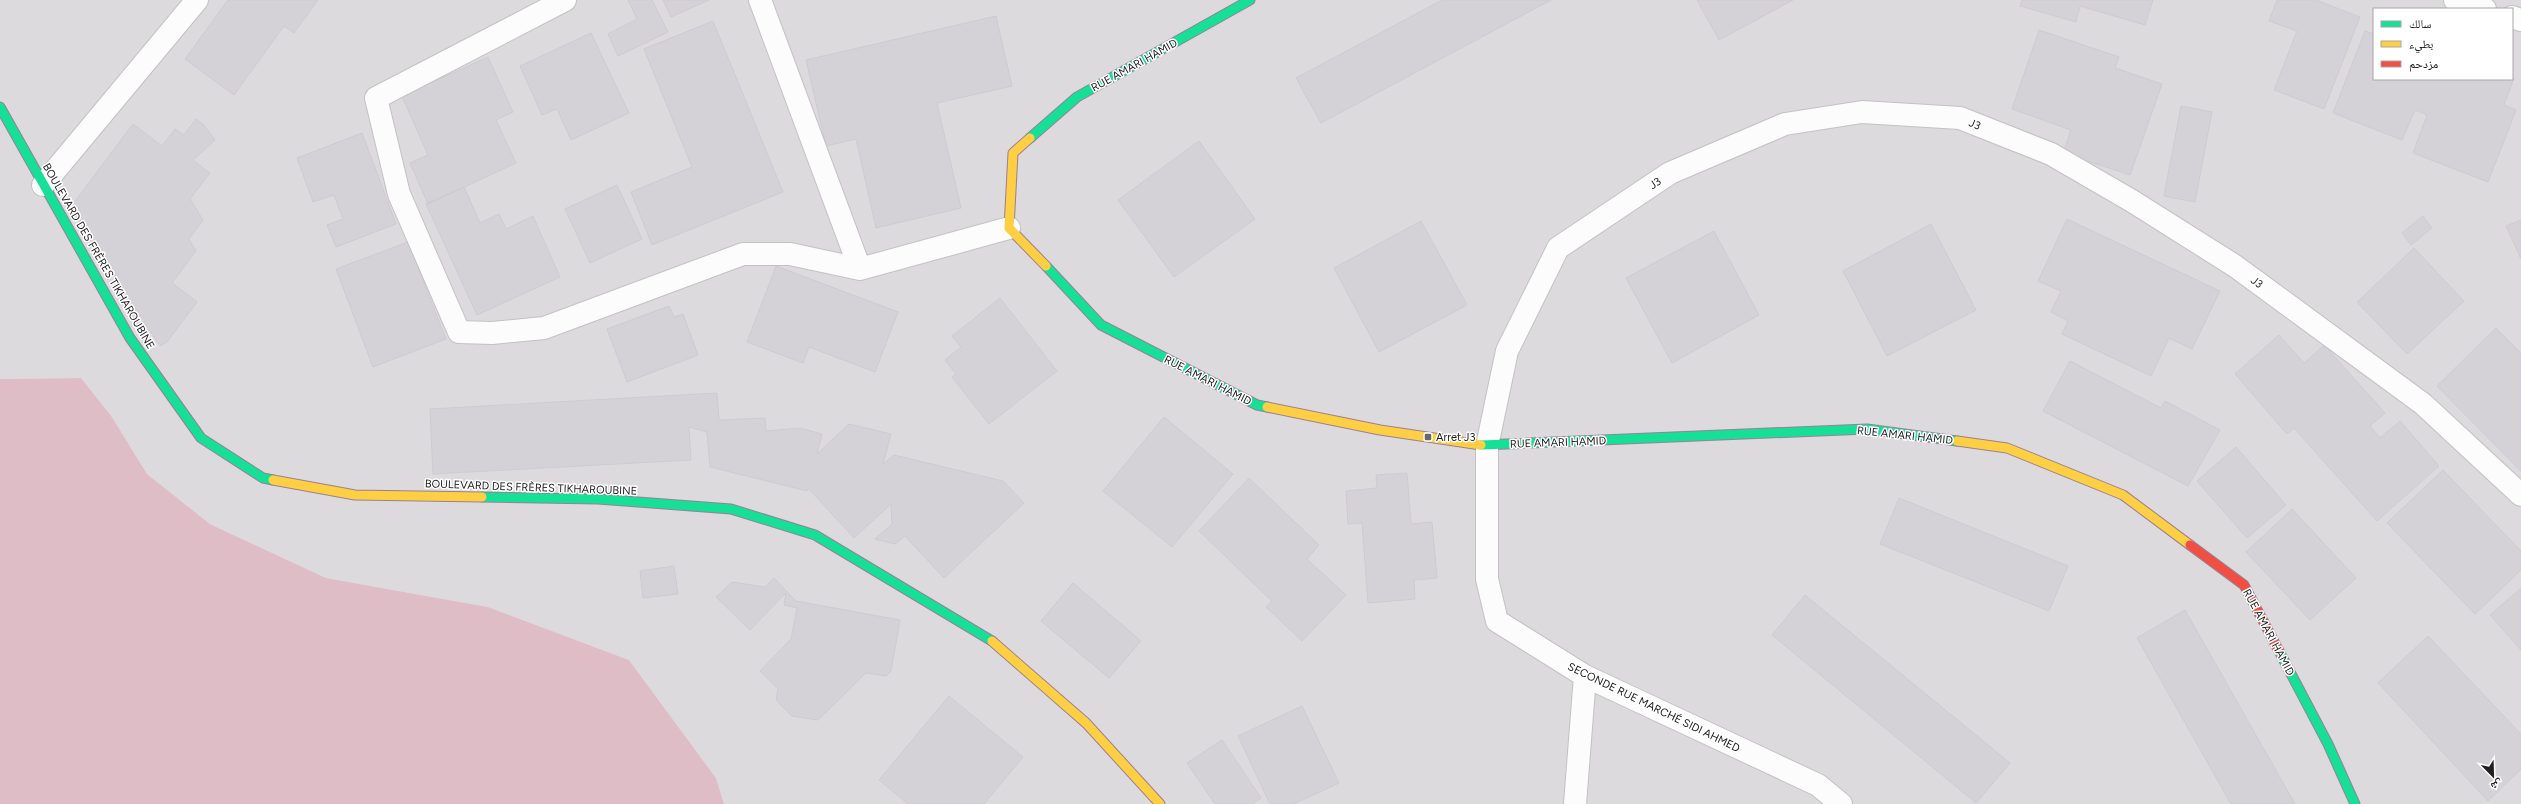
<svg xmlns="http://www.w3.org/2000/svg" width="2521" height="804" viewBox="0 0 2521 804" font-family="Figtree,'Noto Naskh Arabic',sans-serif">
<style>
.residential{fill:#dddadd;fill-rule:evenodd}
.forest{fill:#dfbdc6}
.building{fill:#d5d2d7;stroke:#cfcad2}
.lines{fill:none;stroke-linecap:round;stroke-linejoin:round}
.street-casing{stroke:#c4c1c4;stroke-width:24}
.fast-casing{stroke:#9a7f95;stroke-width:11}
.slow-casing{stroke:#9a7f95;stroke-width:11}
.jam-casing{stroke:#9a7f95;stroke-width:11}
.street{stroke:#fcfcfc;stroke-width:22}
.fast{stroke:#16e098;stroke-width:9}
.slow{stroke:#ffcf43;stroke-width:9}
.jam{stroke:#f24e42;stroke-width:9}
.poi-dot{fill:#686668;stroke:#fff;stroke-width:1.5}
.labels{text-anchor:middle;stroke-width:3;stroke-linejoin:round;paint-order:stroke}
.street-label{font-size:11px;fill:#202020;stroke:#fff}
.poi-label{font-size:11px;fill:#202020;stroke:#fff;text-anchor:start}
</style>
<rect width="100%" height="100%" fill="#eee9ee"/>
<path class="residential" d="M0,0H2521V804H724L716,778L629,660L488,607L326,578L210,524L147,474L112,417L81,378L0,379ZM2374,9H2512V79H2374Z"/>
<path class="forest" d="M81,378L112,417L147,474L210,524L326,578L488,607L629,660L716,778L724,804H0V379Z"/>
<path class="building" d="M228,0H318L294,33L284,26L234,95L185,59Z
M628,0H652L668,32L618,56L608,34L637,19Z
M663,0H709L671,17Z
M1442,0H1551L1321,123L1296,78Z
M1697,0H1793L1719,40Z
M2022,0H2153L2145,25L2080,6L2076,22L2020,6Z
M2277,0H2316L2360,17L2324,109L2274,90L2297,31L2269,21Z
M996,16L1012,86L937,103L961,208L876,228L856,139L826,146L806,60Z
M713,21L783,192L652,245L631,192L692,167L644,49Z
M2039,30L2119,57L2115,68L2162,84L2130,175L2063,153L2071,130L2012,109Z
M2365,31L2374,34V79L2514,78L2504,105L2516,110L2488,182L2413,153L2427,115L2415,110L2402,140L2333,113Z
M591,33L629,113L571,140L557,109L542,115L520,66Z
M488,57L513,112L496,120L516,163L428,204L410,163L428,155L402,96Z
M2181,106L2212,112L2195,202L2164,196Z
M196,119L204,125L215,140L193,160L210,173L190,199L203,220L189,239L196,251L172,283L197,302L167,342L160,346L70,208L133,124L162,146L175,129L184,135Z
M362,133L396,224L336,247L327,225L343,219L334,195L313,202L297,158Z
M1199,141L1255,219L1174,277L1118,200Z
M617,185L642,239L590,263L565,209Z
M464,187L480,223L499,214L506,229L533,216L560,277L477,315L426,204Z
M2423,216L2432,228L2411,245L2402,233Z
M2067,219L2220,291L2192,349L2169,338L2151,376L2062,334L2068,321L2051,312L2061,291L2038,281Z
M2521,220V259L2506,226Z
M1421,221L1467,305L1379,352L1334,268Z
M1931,224L1976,310L1887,356L1843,271Z
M1714,231L1759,315L1672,363L1626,278Z
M408,242L446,339L373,367L336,269Z
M2414,248L2464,301L2407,354L2357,302Z
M776,266L898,312L875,372L809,347L803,363L747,342Z
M1000,298L1057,371L989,424L952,377L956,374L945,360L961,347L952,336Z
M669,306L674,317L683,314L698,355L627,382L607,329Z
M2496,328L2521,353V471L2437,386Z
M2279,335L2304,363L2324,345L2385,413L2370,426L2380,438L2400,421L2439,466L2377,521L2294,428L2287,434L2235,374Z
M2070,361L2161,408L2165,401L2220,430L2188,486L2043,411Z
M717,393L719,420L765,418L766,431L800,428L822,434L817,454L849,424L891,434L883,464L894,455L1003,481L1024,503L944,578L905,536L895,544L875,539L892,524L891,504L854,538L808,488L807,491L710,467L707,432L689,427L691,460L433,474L430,409Z
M1164,417L1233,474L1172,547L1103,491Z
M2236,447L2286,505L2247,538L2197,481Z
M2443,470L2521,551V570L2475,614L2387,523Z
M1407,473L1411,524L1432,522L1437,578L1414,580L1415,599L1368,603L1362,523L1348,524L1346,491L1377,488L1376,475Z
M1249,478L1319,545L1307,559L1346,595L1302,641L1266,607L1272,601L1199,531Z
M1899,498L2068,566L2049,611L1880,544Z
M2292,509L2356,578L2310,620L2246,552Z
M674,566L678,594L643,598L640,571Z
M774,578L796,601L900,620L891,671L886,676L866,673L818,720L792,716L776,700L778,689L760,671L791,639L797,608L784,605L786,593L750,630L716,597L732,582L765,587Z
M1073,583L1141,641L1109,678L1041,621Z
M2521,588V650L2490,615Z
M1805,595L2010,763L1976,803L1772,635Z
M2185,610L2295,804H2231L2137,638Z
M2428,636L2521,734V769L2488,801L2378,683Z
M949,696L1023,757L984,804H908L879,780Z
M1302,706L1339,783L1294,804H1270L1238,736Z
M1222,740L1261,798L1252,804H1215L1187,763Z"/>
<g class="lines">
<g class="street-casing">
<path id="street" d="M565,0L376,98L399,194L459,332L492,333L544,328L743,254H790L860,269
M760,0L860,269L1009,228
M2455,0L2485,9
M2512,17L2521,20
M43,185L197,0
M1575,804L1585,676
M1841,804L1818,785L1585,676L1497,621L1487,579V446L1507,351L1558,248L1670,173L1785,124L1862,112L1960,118L2051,154L2132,201L2235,266L2423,404L2521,495"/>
</g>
<g class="fast-casing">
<path id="fast" d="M0,107L130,338L201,438L263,478L273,480
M1030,138L1077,97L1250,0
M1046,266L1101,325L1257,405L1267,407
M1481,445L1867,429L1957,441
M482,497L598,499L731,509L815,535L992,641
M2279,651L2328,744L2355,804"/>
</g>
<g class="slow-casing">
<path id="slow" d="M1030,138L1013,153L1009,228L1046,266
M1267,407L1380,430L1481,445
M1957,441L2007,448L2123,495L2190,545
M273,480L355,495L482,497
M992,641L1086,723L1160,804"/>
</g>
<g class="jam-casing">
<path id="jam" d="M2190,545L2244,585L2279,651"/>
</g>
<use href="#street" class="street"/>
<use href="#fast" class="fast"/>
<use href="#slow" class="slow"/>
<use href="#jam" class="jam"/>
</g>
<rect class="poi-dot" x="1424" y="433" width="8" height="8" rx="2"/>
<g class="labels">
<g class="street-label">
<text transform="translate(1134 65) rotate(-29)" y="4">RUE AMARI HAMID</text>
<text transform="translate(1975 124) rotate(22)" y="4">J3</text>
<text transform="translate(1655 183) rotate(-34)" y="4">J3</text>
<text transform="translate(99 256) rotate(60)" y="4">BOULEVARD DES FRÈRES TIKHAROUBINE</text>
<text transform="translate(2257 282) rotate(37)" y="4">J3</text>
<text transform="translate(1208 380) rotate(27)" y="4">RUE AMARI HAMID</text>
<text transform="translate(1905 435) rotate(6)" y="4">RUE AMARI HAMID</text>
<text transform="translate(1558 442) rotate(-2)" y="4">RUE AMARI HAMID</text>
<text transform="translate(531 487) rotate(2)" y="4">BOULEVARD DES FRÈRES TIKHAROUBINE</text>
<text transform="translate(2269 632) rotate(62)" y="4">RUE AMARI HAMID</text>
<text transform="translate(1654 707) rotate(26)" y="4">SECONDE RUE MARCHÉ SIDI AHMED</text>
</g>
<g class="poi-label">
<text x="1436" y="441">Arret J3</text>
</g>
</g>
<rect x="2373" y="8" width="140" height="72" fill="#ffffff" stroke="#a6a6a6"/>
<rect x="2381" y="21" width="20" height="6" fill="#16e098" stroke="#a6a6a6"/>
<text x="2409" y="28" font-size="12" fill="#202020">سالك</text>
<rect x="2381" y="41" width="20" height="6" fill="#ffcf43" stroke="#a6a6a6"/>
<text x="2409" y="48" font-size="12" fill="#202020">بطيء</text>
<rect x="2381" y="61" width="20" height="6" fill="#f24e42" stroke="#a6a6a6"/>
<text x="2409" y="68" font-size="12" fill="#202020">مزدحم</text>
<g transform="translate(2493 776) rotate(157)" stroke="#ffffff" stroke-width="3" paint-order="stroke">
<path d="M0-3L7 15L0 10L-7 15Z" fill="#202020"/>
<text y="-6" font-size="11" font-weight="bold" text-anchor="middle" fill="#202020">ش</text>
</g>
</svg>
